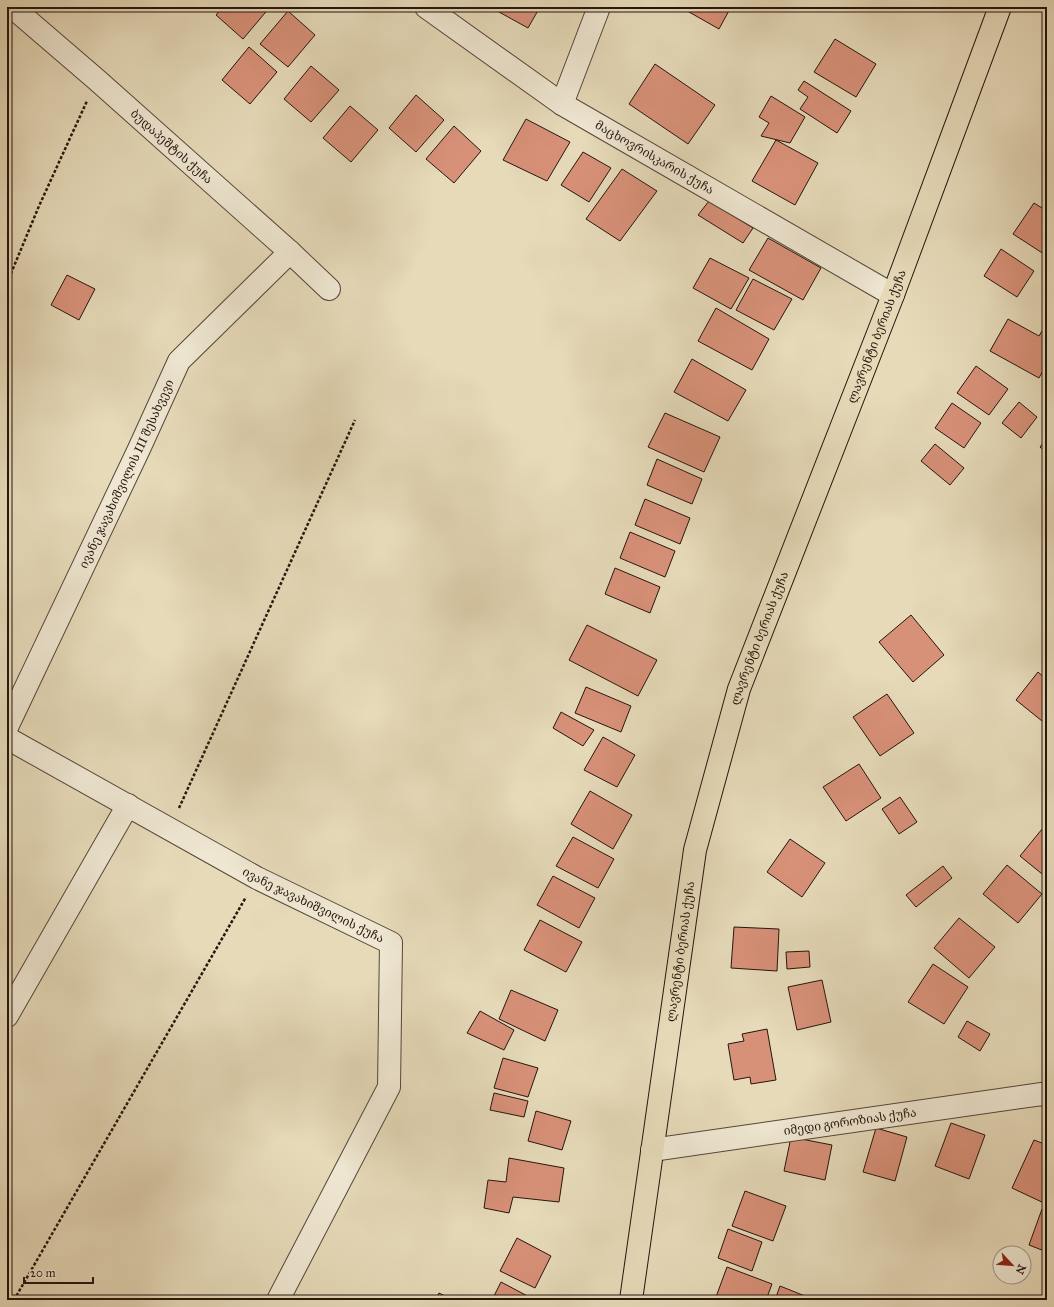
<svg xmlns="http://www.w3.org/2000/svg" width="1054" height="1307" viewBox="0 0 1054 1307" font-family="'IM FELL Great Primer','Noto Serif Georgian',serif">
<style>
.building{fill:#d89179;stroke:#25150e}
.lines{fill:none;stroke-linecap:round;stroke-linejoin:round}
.minor-casing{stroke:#554639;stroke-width:24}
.major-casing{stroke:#25150e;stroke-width:24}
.path{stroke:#25150e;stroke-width:2.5;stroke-dasharray:3 2;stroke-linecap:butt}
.minor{stroke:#efe7d2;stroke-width:22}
.major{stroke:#e6dab9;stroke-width:22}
.labels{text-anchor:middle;stroke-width:4;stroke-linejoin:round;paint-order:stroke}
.street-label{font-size:12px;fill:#25150e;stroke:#efe7d2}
</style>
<rect width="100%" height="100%" fill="#e6dab9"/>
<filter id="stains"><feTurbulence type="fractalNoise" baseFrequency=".005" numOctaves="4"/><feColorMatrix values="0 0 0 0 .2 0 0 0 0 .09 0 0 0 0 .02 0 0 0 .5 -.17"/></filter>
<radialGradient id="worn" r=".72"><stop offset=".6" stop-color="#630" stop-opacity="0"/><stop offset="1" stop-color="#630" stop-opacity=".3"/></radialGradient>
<path class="building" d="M223,7H270L243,39L216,15Z
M490,7H540L528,28Z
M682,7H731L719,29L682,8Z
M288,11L315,35L288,67L260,44Z
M835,39L876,64L856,97L814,72Z
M249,47L277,72L250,104L222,80Z
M655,64L715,105L688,144L629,104Z
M311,66L339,90L311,122L284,99Z
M804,81L851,111L837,133L800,109L808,97L798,90Z
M416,95L444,120L416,152L389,128Z
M771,96L805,117L790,143L761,136L769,123L759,117Z
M350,106L378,130L351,162L323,138Z
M526,119L570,142L547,181L503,160Z
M454,126L481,151L454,183L426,159Z
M776,140L818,163L795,205L752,181Z
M583,152L611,168L589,202L561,185Z
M622,169L657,191L620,241L586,219Z
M709,201L753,228L743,243L698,215Z
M1034,203L1047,211V256L1013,234Z
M768,238L821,268L803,300L749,270Z
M1001,249L1034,271L1017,297L984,276Z
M710,258L749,278L731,309L693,288Z
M67,275L95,289L79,320L51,305Z
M753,279L792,299L774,330L736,310Z
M716,308L769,339L752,370L698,341Z
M1008,319L1039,336L1046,324L1047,325V363L1039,378L990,351Z
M692,359L746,390L728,421L674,392Z
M976,366L1008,389L989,415L957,393Z
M1019,402L1037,417L1021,438L1002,423Z
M952,403L981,423L964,448L935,428Z
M665,413L720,437L704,472L648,447Z
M1047,438V453L1040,447Z
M935,444L964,468L950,485L921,461Z
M657,459L702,479L692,504L647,485Z
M645,499L690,518L680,544L635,525Z
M630,532L675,551L665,577L620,558Z
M615,568L660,587L650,613L605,594Z
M911,615L944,655L913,682L879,642Z
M587,625L657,660L638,696L569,660Z
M1038,672L1047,680V725L1016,700Z
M586,687L631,706L621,732L575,713Z
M887,694L914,733L880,756L853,717Z
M561,712L594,730L583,746L553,728Z
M603,737L635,755L617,787L584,770Z
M859,764L881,798L846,821L823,787Z
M590,791L632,815L613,849L571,824Z
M900,797L917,822L899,834L882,809Z
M1047,823V878L1020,856Z
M573,837L614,859L598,888L556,866Z
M790,839L825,863L802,897L767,872Z
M1007,865L1042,894L1018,923L983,894Z
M943,866L952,878L916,907L906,895Z
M553,876L595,898L579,928L537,905Z
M959,918L995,947L969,978L934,948Z
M540,920L582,942L566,972L524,950Z
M734,927L779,929L777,971L731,968Z
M809,951L810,967L787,969L786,952Z
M933,964L968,987L944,1024L908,1002Z
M822,980L831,1022L797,1030L788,987Z
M511,990L558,1010L545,1041L499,1019Z
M480,1011L514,1030L504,1050L467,1033Z
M967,1021L990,1034L980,1051L958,1037Z
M767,1029L776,1080L751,1084L750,1077L734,1080L728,1044L744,1041L742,1034Z
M503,1058L538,1068L528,1097L494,1088Z
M494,1093L528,1101L524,1117L490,1110Z
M536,1111L571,1121L562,1150L528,1141Z
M951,1123L985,1135L969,1179L935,1166Z
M876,1128L907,1137L895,1181L863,1172Z
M791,1137L832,1145L825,1180L784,1171Z
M1034,1140L1047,1145L1046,1204L1012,1188Z
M509,1158L564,1168L559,1202L513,1197L509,1213L484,1208L488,1180L506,1182Z
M745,1191L786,1206L773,1241L732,1226Z
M1042,1209L1047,1211V1252L1029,1245Z
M728,1229L762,1242L752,1271L718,1258Z
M517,1238L551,1256L535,1288L500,1271Z
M727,1267L772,1284L766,1300H723L716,1297Z
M501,1282L535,1300H492Z
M780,1286L805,1296L804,1300H775Z
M439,1293L453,1300H435Z"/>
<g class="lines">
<g class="minor-casing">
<g id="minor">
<path id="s1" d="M12,7L97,80L290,252L329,289"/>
<path id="s2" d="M426,7L562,104L893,295"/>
<path d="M562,104L599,7"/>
<path id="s3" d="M7,727L139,449L179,361L290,252"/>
<path id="s4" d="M7,738L257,878L391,943L389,1087L278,1300"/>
<path d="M7,1016L128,805"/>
<path id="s5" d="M652,1150L1042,1094L1047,1096"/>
</g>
</g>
<g class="major-casing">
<g id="major">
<path id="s6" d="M631,1300L695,850L739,689L893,295L1000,7"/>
</g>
</g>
<path class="path" d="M7,283L39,206L87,101
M179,808L355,420
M14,1300L246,897"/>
<use href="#minor" class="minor"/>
<use href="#major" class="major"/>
</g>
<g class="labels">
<g class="street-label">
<text dy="4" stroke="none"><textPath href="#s1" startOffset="212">ბუდაპეშტის ქუჩა</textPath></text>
<text dy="4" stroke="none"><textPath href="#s2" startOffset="274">მაცხოვრისკარის ქუჩა</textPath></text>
<text dy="4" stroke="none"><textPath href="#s6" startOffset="1000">ლავრენტი ბერიას ქუჩა</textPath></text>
<text dy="4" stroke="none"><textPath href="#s3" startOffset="280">ივანე ჯავახიშვილის III შესახვევი</textPath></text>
<text dy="4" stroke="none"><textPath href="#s6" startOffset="676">ლავრენტი ბერიას ქუჩა</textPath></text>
<text dy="4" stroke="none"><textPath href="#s4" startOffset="349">ივანე ჯავახიშვილის ქუჩა</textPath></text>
<text dy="4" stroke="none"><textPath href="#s6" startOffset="352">ლავრენტი ბერიას ქუჩა</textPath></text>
<text dy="4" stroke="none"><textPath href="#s5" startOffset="200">იმედი გოროზიას ქუჩა</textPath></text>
</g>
</g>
<rect width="1054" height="1307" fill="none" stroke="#e6dab9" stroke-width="24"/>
<rect x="8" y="8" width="1038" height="1291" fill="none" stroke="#25150e" stroke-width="2"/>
<rect x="12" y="12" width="1030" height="1283" fill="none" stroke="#25150e"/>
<g transform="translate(1012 1265) rotate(116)"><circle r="19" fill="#efe7d2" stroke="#9e9384"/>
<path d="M0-3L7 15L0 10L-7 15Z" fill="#8f2418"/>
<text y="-6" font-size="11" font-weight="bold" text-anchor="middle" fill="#25150e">N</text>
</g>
<path d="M24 1277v6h69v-6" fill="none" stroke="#25150e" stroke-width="2"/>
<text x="30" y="1277" font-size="12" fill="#25150e" stroke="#efe7d2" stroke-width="3" paint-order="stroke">20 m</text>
<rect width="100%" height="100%" filter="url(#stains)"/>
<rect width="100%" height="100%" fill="url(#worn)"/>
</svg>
